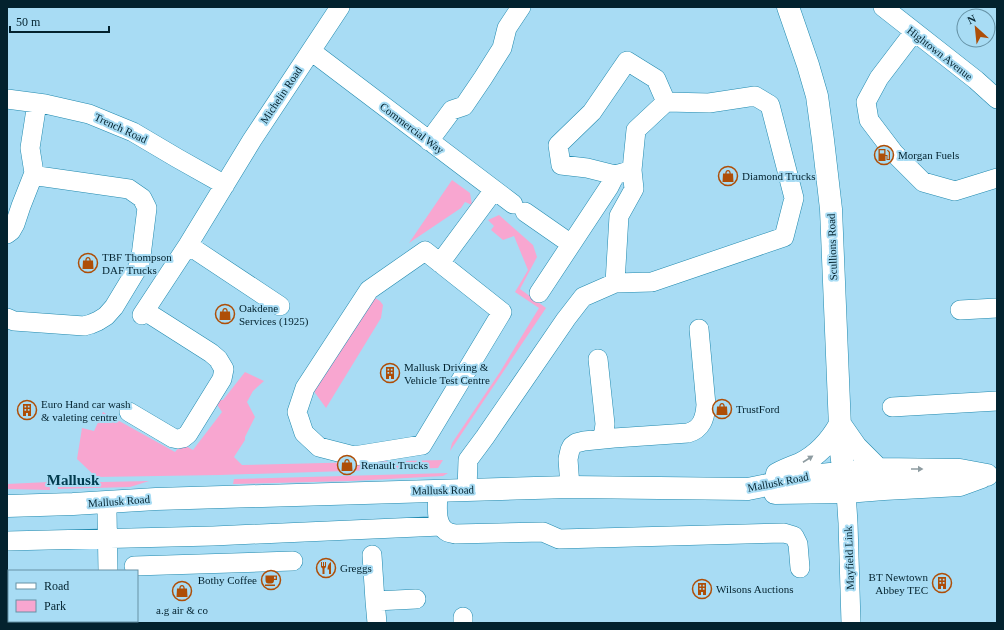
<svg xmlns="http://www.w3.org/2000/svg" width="1004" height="630" viewBox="0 0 1004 630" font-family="Georgia,serif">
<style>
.green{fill:#f8a6d0}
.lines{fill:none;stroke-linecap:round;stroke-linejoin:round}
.minor-casing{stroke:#2089ae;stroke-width:20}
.major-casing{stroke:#2089ae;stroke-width:23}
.minor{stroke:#fff;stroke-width:19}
.major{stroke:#fff;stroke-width:22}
.oneway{fill:#8e9ca1}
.labels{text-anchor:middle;stroke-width:4;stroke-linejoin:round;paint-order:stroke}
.street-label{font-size:11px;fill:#03222e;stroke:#a8dcf4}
.poi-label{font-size:11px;fill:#03222e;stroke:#a8dcf4;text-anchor:start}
.district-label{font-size:15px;font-weight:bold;fill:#013b4e;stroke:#a8dcf4}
</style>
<rect width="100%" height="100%" fill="#a8dcf4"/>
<path class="green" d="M452,180L470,193L472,205L465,202L461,208L409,243Z
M499,215L533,245L537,257L520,289L546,308L450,451L452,443L500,372L539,308L515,292L528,270L514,236L503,240L491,230L494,226L488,220Z
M375,298L380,301L383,305L381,318L326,408L313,390L369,299Z
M245,372L264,381L253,391L247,402L255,417L245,437V440L234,457L242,465L443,460L438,468L220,475L96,477L77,459L82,428L94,431L103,412L175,452L182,444L193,450L222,412L214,400H223Z
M448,473L443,476L352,481L233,484L234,479Z
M149,481L130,487L58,489L57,483Z
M49,482L50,490L7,489V484Z"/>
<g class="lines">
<g class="minor-casing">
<path id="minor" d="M883,7L976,80L997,99
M914,32L879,78L866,102L869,120L894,153L923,182L955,191L997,178
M311,51L513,204
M7,99L45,104L89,114L133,132L177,158L225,185
M429,141L452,110L464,106L483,78L502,48L507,28L521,7
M632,170L615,175L587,168L561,165L558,145L592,112L627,61L656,79L666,102
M525,212L571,244
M7,234L11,231L15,224L21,206L34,173L30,148L37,103
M188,245L280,306
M425,251L502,312L422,445L354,456L319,447L304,433L297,412L305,388L369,290Z
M440,263L494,190
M539,293L609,187L615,175
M960,310L997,308
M142,315L188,245L252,140L340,7
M7,318L14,321L84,326L91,324L98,321L106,316L114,307L140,264L147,208L142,198L129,189L38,176L34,173
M598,359L605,424L604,432L601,439
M892,407L997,401
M129,412L173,438L178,439L183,438L188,434L222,379L224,369L218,359L211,353L145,311
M570,487L568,459L570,450L572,446L576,443L584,441L614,438L688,433C702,429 705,418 706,405L699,329
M438,490C438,503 434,523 446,531C448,533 452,533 455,534L543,532L559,539L784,533L794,536L798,544L800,568
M467,490L468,460L485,437L566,319L583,297L615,283L652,282L784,237L794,198L770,105L755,96L709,103L666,102L636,130L632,170L634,189L619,216L615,283
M846,492L848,523L851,623
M107,502V512L108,571
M7,541L213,536L441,526
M372,555L375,601L377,623
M134,566L293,561
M375,601L416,599
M463,617V623
M110,621V623"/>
</g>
<g class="major-casing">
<path id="major" d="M788,7L808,65L817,96L823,140L831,209L841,452L846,492
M840,424L856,447L878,469
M777,474C784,470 792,467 800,464C818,455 830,442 840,424
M775,493L846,492L884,489L960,485L982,477
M7,506L73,504L156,499L570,487L748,489L811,476L878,469L960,470L987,475"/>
</g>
<use href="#minor" class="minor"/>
<use href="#major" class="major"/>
</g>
<defs><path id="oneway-solid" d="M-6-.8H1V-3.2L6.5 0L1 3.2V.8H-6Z"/></defs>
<g class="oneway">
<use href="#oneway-solid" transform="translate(808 459) rotate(-33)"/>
<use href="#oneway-solid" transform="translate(917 469)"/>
</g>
<defs>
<g id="fuel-ring" transform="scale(1)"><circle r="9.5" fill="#a8dcf4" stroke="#ae4e07" stroke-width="1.5"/><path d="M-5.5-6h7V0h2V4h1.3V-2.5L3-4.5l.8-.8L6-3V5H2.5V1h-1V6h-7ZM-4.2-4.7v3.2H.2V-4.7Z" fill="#ae4e07"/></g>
<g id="shop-ring" transform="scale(1)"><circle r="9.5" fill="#a8dcf4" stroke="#ae4e07" stroke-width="1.5"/><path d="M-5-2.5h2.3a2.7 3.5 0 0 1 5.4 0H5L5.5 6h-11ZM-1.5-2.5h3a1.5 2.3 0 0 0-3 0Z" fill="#ae4e07"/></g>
<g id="building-ring" transform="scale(1)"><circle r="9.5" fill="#a8dcf4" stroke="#ae4e07" stroke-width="1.5"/><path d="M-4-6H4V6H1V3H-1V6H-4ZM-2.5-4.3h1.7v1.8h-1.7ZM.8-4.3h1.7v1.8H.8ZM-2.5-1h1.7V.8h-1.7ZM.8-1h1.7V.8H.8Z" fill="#ae4e07"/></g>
<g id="restaurant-ring" transform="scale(1)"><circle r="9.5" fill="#a8dcf4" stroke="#ae4e07" stroke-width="1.5"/><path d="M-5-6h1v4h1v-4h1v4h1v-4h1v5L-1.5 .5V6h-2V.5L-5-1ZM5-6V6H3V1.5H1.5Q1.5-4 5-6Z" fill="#ae4e07"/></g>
<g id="cafe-ring" transform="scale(1)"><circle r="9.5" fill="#a8dcf4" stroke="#ae4e07" stroke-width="1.5"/><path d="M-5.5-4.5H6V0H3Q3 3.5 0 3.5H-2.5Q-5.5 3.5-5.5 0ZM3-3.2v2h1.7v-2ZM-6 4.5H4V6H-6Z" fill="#ae4e07"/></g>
</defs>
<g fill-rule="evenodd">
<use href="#fuel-ring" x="884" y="155"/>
<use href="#shop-ring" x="728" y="176"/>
<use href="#shop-ring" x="88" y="263"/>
<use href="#shop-ring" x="225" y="314"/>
<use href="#building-ring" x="390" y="373"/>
<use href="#shop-ring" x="722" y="409"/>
<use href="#building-ring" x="27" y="410"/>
<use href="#shop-ring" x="347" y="465"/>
<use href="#restaurant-ring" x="326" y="568"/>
<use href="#cafe-ring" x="271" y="580"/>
<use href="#building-ring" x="942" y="583"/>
<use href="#building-ring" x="702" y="589"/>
<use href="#shop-ring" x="182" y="591"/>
</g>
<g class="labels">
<g class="street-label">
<text transform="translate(940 53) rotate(38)" y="4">Hightown Avenue</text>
<text transform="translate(281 95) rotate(-56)" y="4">Michelin Road</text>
<text transform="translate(121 128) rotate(25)" y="4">Trench Road</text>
<text transform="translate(412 128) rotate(37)" y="4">Commercial Way</text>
<text transform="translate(832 247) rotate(-92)" y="4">Scullions Road</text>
<text transform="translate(778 482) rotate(-11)" y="4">Mallusk Road</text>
<text transform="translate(443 490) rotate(-1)" y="4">Mallusk Road</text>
<text transform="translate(119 501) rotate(-4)" y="4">Mallusk Road</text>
<text transform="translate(849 558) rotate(-92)" y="4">Mayfield Link</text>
</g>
<g class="poi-label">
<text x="898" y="159">Morgan Fuels</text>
<text x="742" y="180">Diamond Trucks</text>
<text x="102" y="261">TBF Thompson<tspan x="102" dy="13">DAF Trucks</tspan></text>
<text x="239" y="312">Oakdene<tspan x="239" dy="13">Services (1925)</tspan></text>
<text x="404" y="371">Mallusk Driving &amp;<tspan x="404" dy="13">Vehicle Test Centre</tspan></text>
<text x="41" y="408">Euro Hand car wash<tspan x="41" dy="13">&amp; valeting centre</tspan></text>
<text x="736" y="413">TrustFord</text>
<text x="361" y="469">Renault Trucks</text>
<text x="340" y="572">Greggs</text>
<text x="928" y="581" text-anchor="end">BT Newtown<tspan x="928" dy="13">Abbey TEC</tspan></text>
<text x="257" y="584" text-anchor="end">Bothy Coffee</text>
<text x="716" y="593">Wilsons Auctions</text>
<text x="182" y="614" text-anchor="middle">a.g air &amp; co</text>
</g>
<g class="district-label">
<text x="73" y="485">Mallusk</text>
</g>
</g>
<rect width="1004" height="630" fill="none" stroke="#03222e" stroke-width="16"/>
<rect x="8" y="570" width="130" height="52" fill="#a8dcf4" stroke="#6692a5"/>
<rect x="16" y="583" width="20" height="6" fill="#ffffff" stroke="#6692a5"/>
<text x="44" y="590" font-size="12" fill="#03222e">Road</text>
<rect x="16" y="600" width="20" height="12" fill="#f8a6d0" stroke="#6692a5"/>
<text x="44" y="610" font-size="12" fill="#03222e">Park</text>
<g transform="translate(976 28) rotate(333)"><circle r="19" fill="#a8dcf4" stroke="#6692a5"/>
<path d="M0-3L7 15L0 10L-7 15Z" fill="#ae4e07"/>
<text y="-6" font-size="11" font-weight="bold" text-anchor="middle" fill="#03222e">N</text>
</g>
<path d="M10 26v6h99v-6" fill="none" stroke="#03222e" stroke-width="2"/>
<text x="16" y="26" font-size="12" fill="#03222e" stroke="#a8dcf4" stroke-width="3" paint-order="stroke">50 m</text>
</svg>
